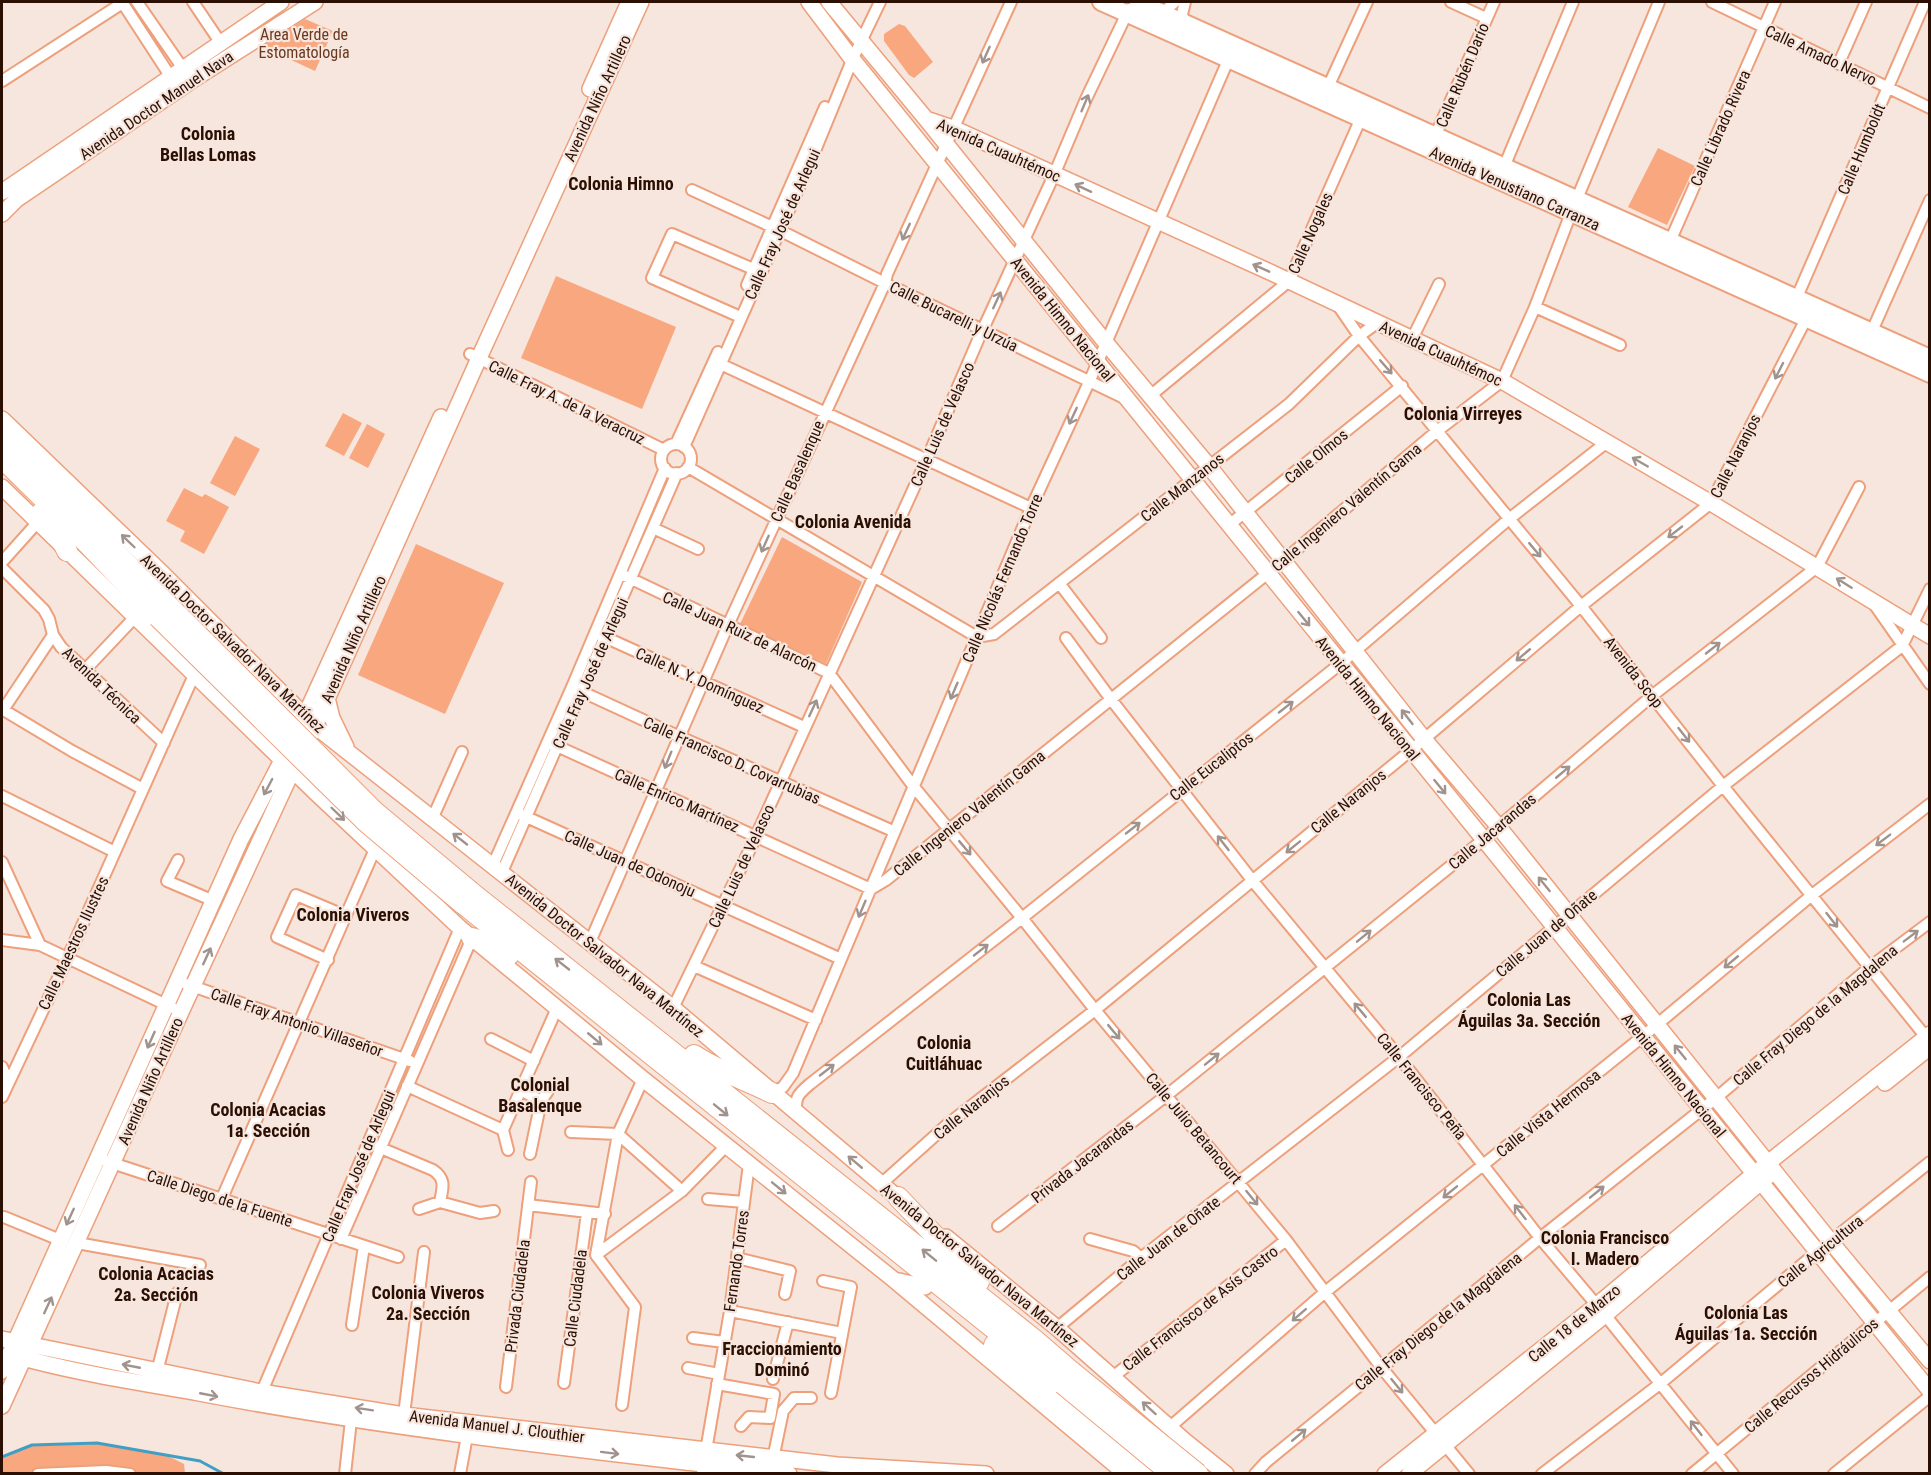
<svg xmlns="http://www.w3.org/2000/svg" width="1931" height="1475" viewBox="0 0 1931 1475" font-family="'Roboto Condensed',sans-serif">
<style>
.green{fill:#f9a77f}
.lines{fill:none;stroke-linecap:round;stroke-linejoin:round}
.stream{stroke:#429fc3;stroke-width:3}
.street-casing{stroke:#eda07b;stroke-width:14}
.secondary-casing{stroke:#eda07b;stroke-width:18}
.primary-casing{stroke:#eda07b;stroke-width:20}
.highway-casing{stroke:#eda07b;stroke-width:22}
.street{stroke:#fff;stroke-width:10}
.secondary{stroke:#fff;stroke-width:15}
.primary{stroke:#fff;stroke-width:16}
.highway{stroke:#fff;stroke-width:20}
.highway-bridge-casing{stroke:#eda07b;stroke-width:22;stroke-linecap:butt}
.highway-bridge{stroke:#fff;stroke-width:20}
.oneway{stroke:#a0938d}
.labels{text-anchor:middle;stroke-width:4.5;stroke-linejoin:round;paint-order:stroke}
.park-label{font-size:16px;fill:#6a381f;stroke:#f6e6de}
.street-label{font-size:16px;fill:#2b0f02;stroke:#f6e6de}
.neighbourhood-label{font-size:18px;font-weight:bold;fill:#2b0f02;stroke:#f6e6de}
</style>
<rect width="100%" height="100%" fill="#f6e6de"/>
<path class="green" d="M305,19L333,31L315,71L261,46Z
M899,24L905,26L933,62L914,78L909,75L884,41V34Z
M1658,148L1695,166L1667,225L1628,207Z
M556,276L676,327L642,409L521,358Z
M343,413L362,423L344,456L325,446Z
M367,424L385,434L368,468L349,458Z
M235,436L260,449L235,496L210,483Z
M184,488L202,497L205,494L229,507L204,554L180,541L185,531L166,521Z
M782,537L862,582L826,664L740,624Z
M416,544L504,583L445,714L358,675Z
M98,1444L168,1456L184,1464L185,1473H2V1459L33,1445Z"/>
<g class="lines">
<path class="stream" d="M2,1457L32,1445L97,1443L200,1461L224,1474"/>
<g class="street-casing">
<path id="street" d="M122,2L174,82
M137,2L186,73
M193,2L220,42
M1451,2L1486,18
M1712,2L1930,108
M1160,15L1175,2
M1184,22L1182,14L1185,2
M1839,63L1866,2
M2,81L124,2
M1328,87L1367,2
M1433,141L1494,2
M1504,167L1573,2
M692,190L779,230L885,283L1122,397
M1668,246L1775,2
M747,285L825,107
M1797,297L1925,2
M1337,304L1359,336L1581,606L1723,786L1930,1042
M1535,307L1620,345
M736,315L652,278L672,234L758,271
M1872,331L1930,200
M1412,339L1439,284
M470,354L664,450
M716,362L1031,508
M1150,396L1289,281L1361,118
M676,444L718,352
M661 459a15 15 0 1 1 30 0a15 15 0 1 1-30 0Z
M684,447L812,158L853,58L880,2
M688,467L977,637L994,634L1289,404L1359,336L1377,323
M1229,525L1402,386
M653,528L698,549
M2,562L37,523
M2,568L44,610L49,619L53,635L61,647L164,743
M621,574L829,673L914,787L1022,918L1095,1010L1286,1240L1381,1367L1469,1474
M1059,583L1101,638
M1874,604L1930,684
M600,635L804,727
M1066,638L1110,698L1252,880L1399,1057L1540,1238L1605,1315L1733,1474
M85,670L135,617
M576,689L678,736L893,831
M2,709L72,751L143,789
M3,710L53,635
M548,742L871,889L886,880L1283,561L1437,431L1502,381L1535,307L1571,213L1659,2
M2,796L115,852
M522,815L841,959
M433,817L462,752
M178,860L167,881L214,901
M2,862L40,945
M493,865L572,687L665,468
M502,872L677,473
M2,940L40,945L173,1008
M590,942L728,625L885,283L887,274L1011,2
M328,960L277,937L296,895L346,916
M694,966L816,1020
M186,984L410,1061
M673,1008L751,847L927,459L978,340L1054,175L1086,99L1129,9
M491,1039L534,1061
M2,1067L8,1081
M407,1086L503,1130
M521,1090L541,1101
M772,1093L783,1087L793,1073L1031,508L1090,380L1229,58
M2,1097L68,957L194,675
M797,1114C794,1098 798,1094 810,1084L1022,918L1340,664L1509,519L1607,442
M503,1130L557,1008
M503,1130L508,1150
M571,1132L618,1134L682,1191
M376,1146L433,1170C446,1179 443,1187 440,1202
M530,1154L541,1101L548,1091
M106,1161L398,1257
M881,1184L948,1124L1095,1010L1410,751L1581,606L1711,503L1806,319
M222,1198L375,849
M708,1199L744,1202
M528,1205L605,1214
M419,1209L440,1202L480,1213L494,1211
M4,1217L60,1240
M998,1226L1167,1095L1483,840L1653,695L1817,567L1859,487
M341,1239L472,938
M1090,1239L1133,1251L1141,1258
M77,1243L200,1265
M596,1255L618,1134L643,1079
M596,1255L682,1191L726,1146
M596,1255L635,1307L622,1405
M737,1258L790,1271L785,1294
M823,1281L851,1287L831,1393
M730,1311L842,1333
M352,1325L364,1246
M1057,1328L1141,1258L1399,1057L1723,786L1902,646L1930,589
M693,1338L724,1342
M688,1368L719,1374
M157,1372L177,1293
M1114,1376L1286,1240
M773,1379L788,1322
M564,1383L587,1213
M717,1384L774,1394L770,1418L749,1417L741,1426
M506,1387L531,1182
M260,1396L460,928
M404,1415L424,1252
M1170,1427L1324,1293L1642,1037L1812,895L1930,804
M773,1459L783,1411L794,1398H811
M38,1474L106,1471L130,1474
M345,1474L351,1420
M460,1474L467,1436
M702,1474L730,1311L749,1164
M1255,1474L1266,1462L1540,1238L1716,1098L1870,967L1930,922
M1542,1474L1661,1383L1817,1252L1930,1162
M1692,1474L1930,1277
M1834,1474L1930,1396"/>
</g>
<g class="secondary-casing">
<path id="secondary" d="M809,2L849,55L1930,1391
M829,2L926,119L1106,343L1208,465L1424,739L1498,826L1831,1242L1930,1361
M590,89L629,2
M926,119L953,128L1272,273L1502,381L1711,503L1930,636
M2,192L281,2
M2,214L17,199L191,81L315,2
M2,419L162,573L315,726L673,1008L904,1203
M2,487L316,793L460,928L643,1079L893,1279L1126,1474
M327,698L332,718L346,747
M1885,1083L1930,1047
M946,1237L1057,1328L1185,1441L1226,1474
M899,1281L925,1287
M2,1339L261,1392L404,1415L837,1465L986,1474
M16,1356C76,1373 138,1382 199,1393C394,1430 592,1451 789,1474
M2,1371L241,839L305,716L441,417
M2,1406L181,1012L293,769L315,726L479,358L641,2
M1385,1474L1597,1305L1754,1174L1930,1034
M1409,1474L1605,1315L1768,1176"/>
</g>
<g class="primary-casing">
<path id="primary" d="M1101,2L1930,374
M1138,2L1930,358"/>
</g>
<g class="highway-casing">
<path id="highway" d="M2,438L167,604
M2,458L57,512L158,617
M41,513L57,530L67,551
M471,892L1035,1340L1072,1372
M462,903L1063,1384
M472,938L496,945L509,955
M694,1055C718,1071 746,1080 772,1093
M898,1197L979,1282
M994,1345L1146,1474"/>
</g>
<use href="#street" class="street"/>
<use href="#secondary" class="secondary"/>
<use href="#primary" class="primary"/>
<use href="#highway" class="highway"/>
<g class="highway-bridge-casing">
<path id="highway-bridge" d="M167,604L375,812L471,892
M158,617L365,821L462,903
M1072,1372L1198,1474
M1063,1384L1172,1474"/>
</g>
<use href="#highway-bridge" class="highway-bridge"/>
</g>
<defs><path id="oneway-shaft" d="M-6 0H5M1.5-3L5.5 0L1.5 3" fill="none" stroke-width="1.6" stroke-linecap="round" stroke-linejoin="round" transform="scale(1.5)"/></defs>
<g class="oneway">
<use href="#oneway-shaft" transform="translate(986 55) rotate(114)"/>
<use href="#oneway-shaft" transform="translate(1085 103) rotate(-67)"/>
<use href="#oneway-shaft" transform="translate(1083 188) rotate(-155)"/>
<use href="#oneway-shaft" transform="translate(906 232) rotate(115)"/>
<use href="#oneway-shaft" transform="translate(1261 268) rotate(-156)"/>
<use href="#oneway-shaft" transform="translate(997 300) rotate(-65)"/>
<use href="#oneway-shaft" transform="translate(1386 367) rotate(49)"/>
<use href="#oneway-shaft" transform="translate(1779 371) rotate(117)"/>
<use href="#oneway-shaft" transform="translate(1073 416) rotate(115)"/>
<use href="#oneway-shaft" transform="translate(1640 462) rotate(-150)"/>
<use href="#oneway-shaft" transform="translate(1675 532) rotate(142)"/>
<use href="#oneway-shaft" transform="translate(128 541) rotate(-136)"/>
<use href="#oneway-shaft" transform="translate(765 544) rotate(114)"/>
<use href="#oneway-shaft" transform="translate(1535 550) rotate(50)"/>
<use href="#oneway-shaft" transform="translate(1844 583) rotate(-148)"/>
<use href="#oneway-shaft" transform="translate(1304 619) rotate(51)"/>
<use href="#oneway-shaft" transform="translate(1713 648) rotate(-38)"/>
<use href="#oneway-shaft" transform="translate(1523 655) rotate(140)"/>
<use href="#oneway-shaft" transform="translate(954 691) rotate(113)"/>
<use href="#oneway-shaft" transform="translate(1286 707) rotate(-38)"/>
<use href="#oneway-shaft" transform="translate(813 708) rotate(-65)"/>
<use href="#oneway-shaft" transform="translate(1407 717) rotate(-128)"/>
<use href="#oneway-shaft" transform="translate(1684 735) rotate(52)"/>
<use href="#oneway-shaft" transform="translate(668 760) rotate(112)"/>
<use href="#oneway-shaft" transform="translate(1563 772) rotate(-40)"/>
<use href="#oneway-shaft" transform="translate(268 787) rotate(118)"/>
<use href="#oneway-shaft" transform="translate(1440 787) rotate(51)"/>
<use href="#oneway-shaft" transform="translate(338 814) rotate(44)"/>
<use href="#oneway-shaft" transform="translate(1133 828) rotate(-38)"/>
<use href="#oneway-shaft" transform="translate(460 839) rotate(-142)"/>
<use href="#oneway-shaft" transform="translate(1883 840) rotate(143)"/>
<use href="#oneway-shaft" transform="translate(1223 843) rotate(-128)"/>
<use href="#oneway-shaft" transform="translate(1293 847) rotate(141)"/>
<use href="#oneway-shaft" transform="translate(965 848) rotate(50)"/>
<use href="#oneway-shaft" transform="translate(1544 884) rotate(-129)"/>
<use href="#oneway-shaft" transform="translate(862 909) rotate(113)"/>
<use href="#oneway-shaft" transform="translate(1832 920) rotate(52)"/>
<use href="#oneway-shaft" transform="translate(1364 936) rotate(-39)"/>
<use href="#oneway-shaft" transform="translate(1911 936) rotate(-37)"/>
<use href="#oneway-shaft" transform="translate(981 950) rotate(-38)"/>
<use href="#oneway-shaft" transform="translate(207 956) rotate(-65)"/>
<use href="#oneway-shaft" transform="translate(1731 962) rotate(140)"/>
<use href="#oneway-shaft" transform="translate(562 964) rotate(-142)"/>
<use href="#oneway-shaft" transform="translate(1360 1010) rotate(-130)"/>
<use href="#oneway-shaft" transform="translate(1114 1032) rotate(50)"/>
<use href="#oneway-shaft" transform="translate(595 1039) rotate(40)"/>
<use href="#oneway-shaft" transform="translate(151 1040) rotate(114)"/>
<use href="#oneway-shaft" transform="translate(1680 1052) rotate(-129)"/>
<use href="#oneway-shaft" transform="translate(1212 1059) rotate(-39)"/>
<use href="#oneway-shaft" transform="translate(827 1070) rotate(-38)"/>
<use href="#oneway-shaft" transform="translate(721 1110) rotate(39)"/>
<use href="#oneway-shaft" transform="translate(855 1162) rotate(-140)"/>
<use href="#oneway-shaft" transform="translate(779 1188) rotate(39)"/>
<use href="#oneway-shaft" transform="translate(1450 1192) rotate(141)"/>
<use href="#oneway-shaft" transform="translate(1597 1192) rotate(-39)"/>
<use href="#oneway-shaft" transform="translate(1252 1198) rotate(51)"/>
<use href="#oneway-shaft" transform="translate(1520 1212) rotate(-128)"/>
<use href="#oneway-shaft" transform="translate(70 1217) rotate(115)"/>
<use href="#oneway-shaft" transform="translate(929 1255) rotate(-141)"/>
<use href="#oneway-shaft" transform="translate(48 1305) rotate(-65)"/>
<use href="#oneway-shaft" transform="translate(1299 1315) rotate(139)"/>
<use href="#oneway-shaft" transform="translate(131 1366) rotate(-169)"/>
<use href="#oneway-shaft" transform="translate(1397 1386) rotate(51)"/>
<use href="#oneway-shaft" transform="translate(209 1395) rotate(11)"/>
<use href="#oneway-shaft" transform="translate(1149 1408) rotate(-138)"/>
<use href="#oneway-shaft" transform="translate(364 1409) rotate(-171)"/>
<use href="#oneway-shaft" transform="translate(1696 1428) rotate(-128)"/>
<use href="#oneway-shaft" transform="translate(1299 1435) rotate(-40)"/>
<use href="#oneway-shaft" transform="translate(610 1453) rotate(7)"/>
<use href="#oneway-shaft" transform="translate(745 1456) rotate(-174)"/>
</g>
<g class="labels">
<g class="park-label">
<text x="304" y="40">Area Verde de<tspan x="304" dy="18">Estomatología</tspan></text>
</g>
<g class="street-label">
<text transform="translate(1821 55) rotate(25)" y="6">Calle Amado Nervo</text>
<text transform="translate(1462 75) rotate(-67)" y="6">Calle Rubén Darío</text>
<text transform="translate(597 98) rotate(-65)" y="6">Avenida Niño Artillero</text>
<text transform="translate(156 105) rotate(-34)" y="6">Avenida Doctor Manuel Nava</text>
<text transform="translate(1720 128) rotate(-66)" y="6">Calle Librado Rivera</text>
<text transform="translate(1861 149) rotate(-67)" y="6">Calle Humboldt</text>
<text transform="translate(999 150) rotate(24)" y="6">Avenida Cuauhtémoc</text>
<text transform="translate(1515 188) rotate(24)" y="6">Avenida Venustiano Carranza</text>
<text transform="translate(782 224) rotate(-66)" y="6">Calle Fray José de Arlegui</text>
<text transform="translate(1310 233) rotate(-66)" y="6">Calle Nogales</text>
<text transform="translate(954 316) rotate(26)" y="6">Calle Bucarelli y Urzúa</text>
<text transform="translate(1063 319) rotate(51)" y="6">Avenida Himno Nacional</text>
<text transform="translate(1441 353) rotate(25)" y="6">Avenida Cuauhtémoc</text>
<text transform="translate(567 402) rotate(26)" y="6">Calle Fray A. de la Veracruz</text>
<text transform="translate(942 424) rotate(-66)" y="6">Calle Luis de Velasco</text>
<text transform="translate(1316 456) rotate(-39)" y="6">Calle Olmos</text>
<text transform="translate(1735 456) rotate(-63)" y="6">Calle Naranjos</text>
<text transform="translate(797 471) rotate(-66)" y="6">Calle Basalenque</text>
<text transform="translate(1182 487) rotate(-38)" y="6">Calle Manzanos</text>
<text transform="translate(1346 507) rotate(-40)" y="6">Calle Ingeniero Valentín Gama</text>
<text transform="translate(1002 578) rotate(-67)" y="6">Calle Nicolás Fernando Torre</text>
<text transform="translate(740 631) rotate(25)" y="6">Calle Juan Ruiz de Alarcón</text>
<text transform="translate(353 639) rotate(-66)" y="6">Avenida Niño Artillero</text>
<text transform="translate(233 643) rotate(44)" y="6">Avenida Doctor Salvador Nava Martínez</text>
<text transform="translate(1634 672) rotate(52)" y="6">Avenida Scop</text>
<text transform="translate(590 673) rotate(-66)" y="6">Calle Fray José de Arlegui</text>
<text transform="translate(700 680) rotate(24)" y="6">Calle N. Y. Domínguez</text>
<text transform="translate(102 685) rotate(44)" y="6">Avenida Técnica</text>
<text transform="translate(1368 698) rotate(51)" y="6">Avenida Himno Nacional</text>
<text transform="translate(732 760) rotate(24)" y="6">Calle Francisco D. Covarrubias</text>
<text transform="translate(1211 766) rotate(-38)" y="6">Calle Eucaliptos</text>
<text transform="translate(677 800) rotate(24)" y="6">Calle Enrico Martínez</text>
<text transform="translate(1348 801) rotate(-39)" y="6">Calle Naranjos</text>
<text transform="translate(969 813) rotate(-39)" y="6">Calle Ingeniero Valentín Gama</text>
<text transform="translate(1492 831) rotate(-40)" y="6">Calle Jacarandas</text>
<text transform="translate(630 863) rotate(24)" y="6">Calle Juan de Odonoju</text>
<text transform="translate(741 866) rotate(-65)" y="6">Calle Luis de Velasco</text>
<text transform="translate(1546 933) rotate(-40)" y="6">Calle Juan de Oñate</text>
<text transform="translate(73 943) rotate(-65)" y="6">Calle Maestros Ilustres</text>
<text transform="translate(605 955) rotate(39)" y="6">Avenida Doctor Salvador Nava Martínez</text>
<text transform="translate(1815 1015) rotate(-40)" y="6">Calle Fray Diego de la Magdalena</text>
<text transform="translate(297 1022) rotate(19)" y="6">Calle Fray Antonio Villaseñor</text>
<text transform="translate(1674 1075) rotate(51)" y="6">Avenida Himno Nacional</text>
<text transform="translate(150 1081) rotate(-66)" y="6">Avenida Niño Artillero</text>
<text transform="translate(1422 1086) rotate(51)" y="6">Calle Francisco Peña</text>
<text transform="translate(971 1107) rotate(-39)" y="6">Calle Naranjos</text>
<text transform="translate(1548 1113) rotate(-39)" y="6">Calle Vista Hermosa</text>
<text transform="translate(1194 1128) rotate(50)" y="6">Calle Julio Betancourt</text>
<text transform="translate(1082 1161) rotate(-38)" y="6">Privada Jacarandas</text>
<text transform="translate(358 1166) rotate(-67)" y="6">Calle Fray José de Arlegui</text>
<text transform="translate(220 1198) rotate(18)" y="6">Calle Diego de la Fuente</text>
<text transform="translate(1168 1238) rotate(-38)" y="6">Calle Juan de Oñate</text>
<text transform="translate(1820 1251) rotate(-39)" y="6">Calle Agricultura</text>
<text transform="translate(736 1261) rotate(-82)" y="6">Fernando Torres</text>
<text transform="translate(980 1265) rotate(39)" y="6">Avenida Doctor Salvador Nava Martínez</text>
<text transform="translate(517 1296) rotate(-83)" y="6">Privada Ciudadela</text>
<text transform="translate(575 1298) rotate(-83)" y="6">Calle Ciudadela</text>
<text transform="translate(1200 1308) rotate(-38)" y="6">Calle Francisco de Asís Castro</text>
<text transform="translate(1438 1321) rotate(-39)" y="6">Calle Fray Diego de la Magdalena</text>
<text transform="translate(1574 1323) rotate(-39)" y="6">Calle 18 de Marzo</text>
<text transform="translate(1811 1375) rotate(-40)" y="6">Calle Recursos Hidráulicos</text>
<text transform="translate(497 1426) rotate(7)" y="6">Avenida Manuel J. Clouthier</text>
</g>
<g class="neighbourhood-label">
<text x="208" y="140">Colonia<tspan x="208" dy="21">Bellas Lomas</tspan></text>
<text x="621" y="190">Colonia Himno</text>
<text x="1463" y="420">Colonia Virreyes</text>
<text x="853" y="528">Colonia Avenida</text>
<text x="353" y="921">Colonia Viveros</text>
<text x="1529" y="1006">Colonia Las<tspan x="1529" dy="21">Águilas 3a. Sección</tspan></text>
<text x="944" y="1049">Colonia<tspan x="944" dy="21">Cuitláhuac</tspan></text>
<text x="540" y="1091">Colonial<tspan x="540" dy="21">Basalenque</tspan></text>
<text x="268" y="1116">Colonia Acacias<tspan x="268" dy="21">1a. Sección</tspan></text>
<text x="1605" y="1244">Colonia Francisco<tspan x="1605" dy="21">I. Madero</tspan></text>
<text x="156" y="1280">Colonia Acacias<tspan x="156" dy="21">2a. Sección</tspan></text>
<text x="428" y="1299">Colonia Viveros<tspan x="428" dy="21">2a. Sección</tspan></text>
<text x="1746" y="1319">Colonia Las<tspan x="1746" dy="21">Águilas 1a. Sección</tspan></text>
<text x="782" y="1355">Fraccionamiento<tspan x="782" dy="21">Dominó</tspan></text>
</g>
</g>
<rect width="1931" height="1475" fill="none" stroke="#2b0f02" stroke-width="6"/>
</svg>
